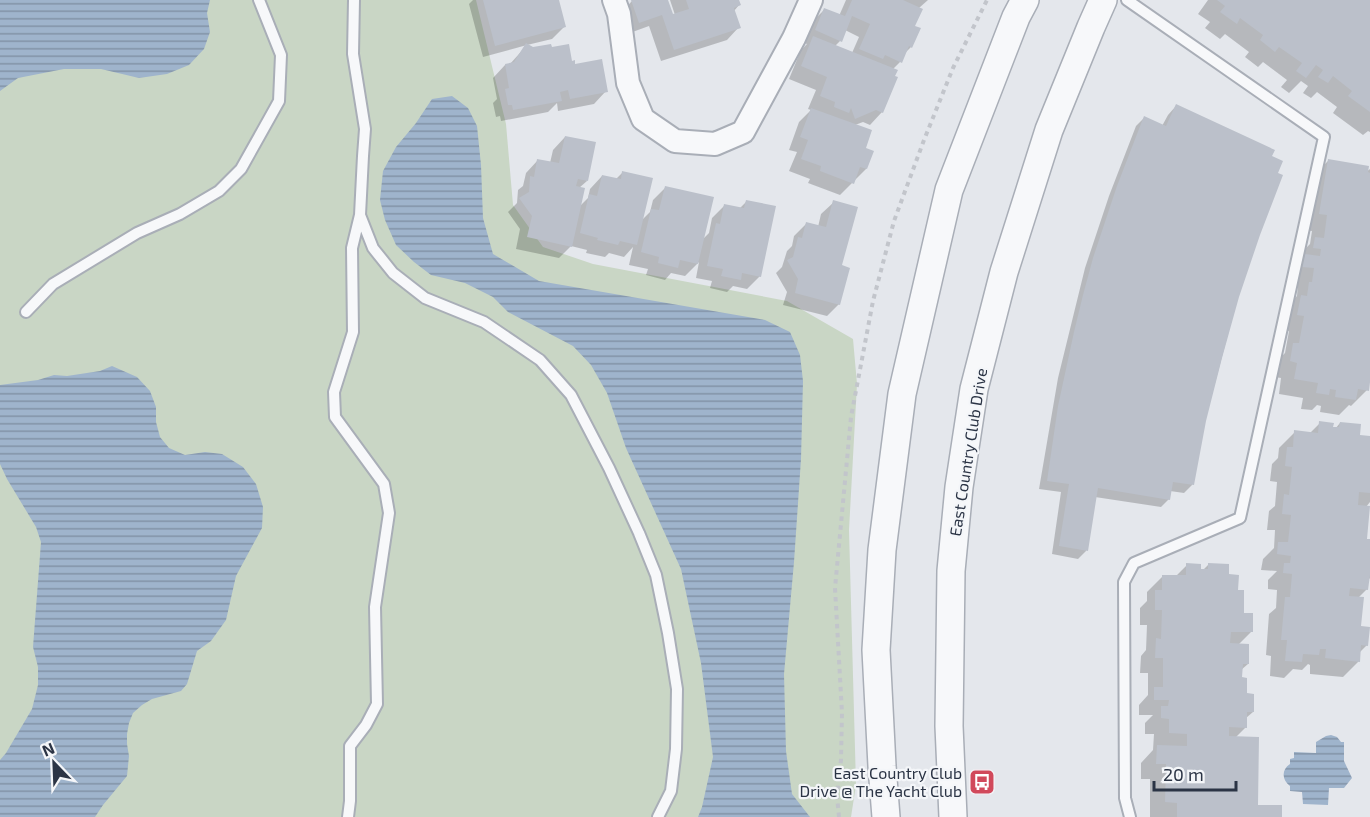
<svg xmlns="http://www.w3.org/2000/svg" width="1370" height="817" viewBox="0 0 1370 817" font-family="'Exo 2',sans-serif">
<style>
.grass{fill:#c9d6c5}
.water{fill:url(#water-rules)}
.shadow{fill:#0003;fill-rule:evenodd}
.building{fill:#bbc0ca}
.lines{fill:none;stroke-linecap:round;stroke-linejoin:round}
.service-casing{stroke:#a9aeb7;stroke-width:14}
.minor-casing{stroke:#a9aeb7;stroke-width:26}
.tertiary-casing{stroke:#a9aeb7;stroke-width:30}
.path{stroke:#c2c5cb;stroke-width:4;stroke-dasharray:4.5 4.5;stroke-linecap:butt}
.service{stroke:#f7f8fa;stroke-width:10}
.minor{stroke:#f7f8fa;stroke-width:22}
.tertiary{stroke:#f7f8fa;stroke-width:27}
.labels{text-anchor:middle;stroke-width:4.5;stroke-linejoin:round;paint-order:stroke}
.street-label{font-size:16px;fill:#2b3445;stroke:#f4f6f9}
.poi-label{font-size:16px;fill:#2b3445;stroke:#f4f6f9;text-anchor:end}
</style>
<defs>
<pattern id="water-rules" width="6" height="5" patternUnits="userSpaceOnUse" patternTransform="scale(1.5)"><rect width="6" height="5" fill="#9fb4cc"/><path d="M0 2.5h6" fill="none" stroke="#8293a7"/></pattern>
</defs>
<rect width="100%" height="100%" fill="#e4e7ec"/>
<path class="grass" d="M0,0H476L506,124L513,205L543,247L593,264L787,301L853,339L857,384L849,530L856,785L851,817H0Z"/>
<path class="water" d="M0,0H210L207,13L210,32L204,49L189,65L167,74L139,78L101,69H64L18,78L0,91Z
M452,96L468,108L477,126L481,165L483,218L493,254L539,281L765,320L790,332L800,355L803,381L801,459L794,562L784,674L786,751L792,794L810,817H698L702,807L713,757L701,663L681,569L626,448L607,393L591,365L573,346L508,312L493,297L465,283L431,275L414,262L396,245L385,220L380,200L383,171L396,147L416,123L432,99Z
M112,366L137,377L150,391L156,407V422L160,437L169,448L185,455L205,452L222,454L243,467L256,484L263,507L262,528L236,576L226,620L211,641L197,651L187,684L181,691L152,699L142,705L133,713L129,723L127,734V744L129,756L127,776L103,805L95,817H0V760L6,753L32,709L38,685V667L33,647L41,542L36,527L7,479L0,464V385L38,380L54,375L67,376L100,371Z
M1331,735L1337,737L1341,742H1344V761L1352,778L1344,788H1329L1328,805L1303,804L1302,792L1290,791V786C1282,780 1281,770 1290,764V759L1294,758V752L1316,753V742L1326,736Z"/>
<path class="shadow" d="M473,0H558L565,26L552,39L527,45L571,63L606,91L594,104L558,111L557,103L548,112L501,121L500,116L496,117L493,103L497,99L493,78L505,65L510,64L527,45L483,57L469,4Z
M636,0H666L672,16L675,15L670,0H737L739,5L734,11L739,27L727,40L661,61L649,26L627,34L620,14L632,1Z
M846,0H928L919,8L913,27L911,47L904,54L900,62L893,69L882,112L870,125L863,122L855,125L864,149L872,152L866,169L840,195L808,183L810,179L789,171L797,152L789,150L799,122L811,110L808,109L816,90L789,79L801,50L807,44L804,43L812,22L825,9L839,16ZM845,30L859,37L852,53L835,46L840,41Z
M1208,0H1368L1370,1V132L1368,131L1363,135L1333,113L1337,107L1317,92L1311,98L1303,93L1308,86L1301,81L1289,93L1281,87L1287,80L1263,62L1258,67L1245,57L1249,52L1225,34L1220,39L1205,28L1210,22L1198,14Z
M1176,106L1238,296L1205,421L1192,485L1184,493L1170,491L1169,499L1161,507L1095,497L1086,551L1078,559L1052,554L1061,492L1039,489L1058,378L1085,268L1109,196L1136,126L1144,118L1162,126L1168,115Z
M565,137L587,181L579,188L580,206L588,198L590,189L602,176L616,179L623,172L642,220L650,212L653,200L665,188L703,239L709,233L712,218L724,206L739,209L746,202L760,276L747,289L733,286L727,292L710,288L712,281L696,278L699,262L685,276L671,273L665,280L646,275L648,269L629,265L633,247L624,257L609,253L605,257L586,253L587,250L571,246L559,258L516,249L520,229L508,212L517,203L518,190L523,186L526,173L538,160L550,163L553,150Z
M1328,161L1366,172L1370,169V380L1367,390L1351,406L1349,405L1339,415L1320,412L1321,406L1317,405L1312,410L1301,409L1303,398L1279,394L1281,378L1275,377L1278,360L1285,353L1289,331L1282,330L1285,313L1293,305L1294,299L1297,296L1298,284L1287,282L1300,254L1310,244L1312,231L1304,230L1312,177Z
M834,202L839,304L827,316L783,305L787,292L776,273L782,267L787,251L792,246L794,236L806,224L818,227L821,214Z
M1320,423L1331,429H1335L1340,423L1358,436L1370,451V502L1366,507L1365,540L1370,556V578L1368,580L1367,589L1358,598L1360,627L1367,645L1359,653V661L1343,677L1310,674V665L1308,664L1302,670L1293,669L1284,678L1270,676L1271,656L1266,655L1269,614L1276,608L1277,590L1268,589V580L1277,571L1261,570L1263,559L1274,548L1275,530H1267L1269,511L1275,506L1277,482L1270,481L1272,464L1278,458L1279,448L1295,432L1310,433Z
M1187,565L1199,571H1202L1208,565L1228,576L1237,591L1242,615L1251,632L1238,645L1248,664L1241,670L1240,679L1253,712L1246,718V727L1235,738L1257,806L1281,817H1150V779H1141V763L1153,750L1154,734H1145V723L1153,715H1139V705L1148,695V673H1140L1141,656L1146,650L1147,625H1140V608L1147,601V592L1163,576H1176Z"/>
<path class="building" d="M483,0H559L566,27L495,46Z
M631,0H668L673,14L689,9L686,0H739L741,5L734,8L741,28L674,50L662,15L639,23Z
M852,0H903L923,9L915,26L921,28L912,48L909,46L902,63L885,55L883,59L859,49L870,24L852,16L842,42L815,30L824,8L845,16Z
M1217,0H1370V112L1348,96L1352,91L1333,76L1328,83L1318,77L1323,70L1316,65L1306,78L1296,71L1302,63L1279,47L1275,52L1260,40L1263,35L1240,18L1237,24L1220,12L1225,6Z
M813,36L898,70L895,76L898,77L883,113L876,110L855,119L851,108L849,113L834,107L835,102L820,96L827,77L801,66Z
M526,43L533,47L551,44L552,47L569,44L572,61L575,60V64L602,59L608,92L570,99L568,90L560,92L562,101L513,110L512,105H508L505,89L509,88L505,64L514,62Z
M1176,104L1275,150L1272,156L1283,161L1278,173L1283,175L1260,235L1239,297L1222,358L1206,421L1194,485L1173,482L1170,500L1098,488L1088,551L1059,546L1069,484L1047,481L1058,406L1074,332L1083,295L1093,258L1117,186L1144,116L1166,126Z
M811,108L872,130L866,148L874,151L867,169L860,167L854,184L820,171L821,166L801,159L808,140L800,137Z
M565,136L596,142L588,181L578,179L576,186L585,188L572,247L527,237L532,216L519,198L529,192L530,176L534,177L537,159L559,163Z
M1328,159L1369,166L1368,172L1370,173V382L1369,391L1358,389L1356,400L1335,397L1336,390L1330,389L1329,395L1316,393L1318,383L1294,379L1297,363L1290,361L1293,343H1299L1304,316L1297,315L1301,295L1307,296L1309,282H1312L1314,268L1302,267L1305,254L1320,256L1321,249L1313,248L1315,237L1324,238L1327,215L1319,214Z
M622,171L653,178L637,245L620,241L618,245L597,240L598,238L580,233L589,194L597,196L602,175L621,179Z
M665,186L714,197L698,264L680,260L678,268L658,263L659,257L641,252L651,209L659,210Z
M746,200L776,206L761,277L742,273L741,280L721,276L723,269L707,266L716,223L720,224L724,204L744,208Z
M833,200L858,207L842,265L850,268L840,305L795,293L798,279L787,260L793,257L798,237L802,238L806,222L826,227Z
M1319,421L1334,423L1333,427H1339L1340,422L1361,424L1360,435L1370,436V493L1359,492L1358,505L1370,506L1367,539H1370V575L1368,590L1350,588L1349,596L1364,597L1361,626L1370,627L1368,646L1361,645L1360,662L1325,658L1326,649H1320L1319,655L1303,654L1302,662L1285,661L1287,640H1281L1285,597H1290L1292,574L1283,573L1284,563H1290L1291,556L1277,554L1278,542H1288L1291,515L1282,514L1284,494L1289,495L1292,467L1285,466L1287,447H1293L1294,430L1318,433Z
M1186,563L1201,564V569H1208V563L1229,564V574L1239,575L1238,590H1244V613H1253V632H1231L1230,643L1249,644V664H1243L1242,677L1247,678V693L1254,694V712H1247V728L1229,727V736L1259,737L1258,805H1282V817H1177V803L1165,802L1166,764H1156L1157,745L1187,746V734L1169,733V719L1161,718V706H1168L1169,700H1154V687H1163V658H1155L1156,638L1161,639L1162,610H1155V590H1162V575H1186Z"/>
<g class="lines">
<g class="service-casing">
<path id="service" d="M354,0L353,54L365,129L363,156L360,215L373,248L393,273L425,298L484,322L540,360L571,395L609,468L639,533L656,575L668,633L677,689L676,749L671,791L658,817
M1127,0L1324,137L1240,518L1134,563L1124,582L1125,798L1130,817
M26,312L53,284L137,233L180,214L219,191L241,169L279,101L281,55L259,0
M348,817L350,801V746L366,725L377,704L375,607L389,513L384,484L335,417L334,392L353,332L352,248L360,215"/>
</g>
<g class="minor-casing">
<path id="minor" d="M614,0L619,14L628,83L643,119L675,141L715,144L743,132L794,38L811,0"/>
</g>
<g class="tertiary-casing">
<path id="tertiary" d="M886,817L882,766L876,650L882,550L902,394L949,190L1016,17L1025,0
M953,817L949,726L951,571L959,487L974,389L1004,272L1049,130L1091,27L1103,0"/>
</g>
<path class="path" d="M839,817L837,796L841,760L842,713L835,588L851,417L873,301L894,221L924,140L953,68L987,0"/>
<use href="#service" class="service"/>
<use href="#minor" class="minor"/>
<use href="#tertiary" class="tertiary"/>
</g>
<defs>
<g id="bus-square" transform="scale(1.35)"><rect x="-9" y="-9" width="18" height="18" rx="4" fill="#d1495b" stroke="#f4f6f9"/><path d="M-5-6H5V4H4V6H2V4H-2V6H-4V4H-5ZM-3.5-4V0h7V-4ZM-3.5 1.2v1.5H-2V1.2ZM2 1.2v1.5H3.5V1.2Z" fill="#fff"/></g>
</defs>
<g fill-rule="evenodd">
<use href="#bus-square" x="982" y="782"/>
</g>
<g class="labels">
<g class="street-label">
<text transform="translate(968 452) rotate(-81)" y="6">East Country Club Drive</text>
</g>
<g class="poi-label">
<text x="962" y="779">East Country Club<tspan x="962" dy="18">Drive @ The Yacht Club</tspan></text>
</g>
</g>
<g transform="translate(54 763) rotate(337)" stroke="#f4f6f9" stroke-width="4.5" paint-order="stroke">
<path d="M0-4.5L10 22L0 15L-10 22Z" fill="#2b3445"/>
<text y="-9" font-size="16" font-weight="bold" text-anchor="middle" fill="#2b3445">N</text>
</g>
<path d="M1154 781v9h82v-9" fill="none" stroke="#2b3445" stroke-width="3"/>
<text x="1163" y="781" font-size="18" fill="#2b3445" stroke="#f4f6f9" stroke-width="4.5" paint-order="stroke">20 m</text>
</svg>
